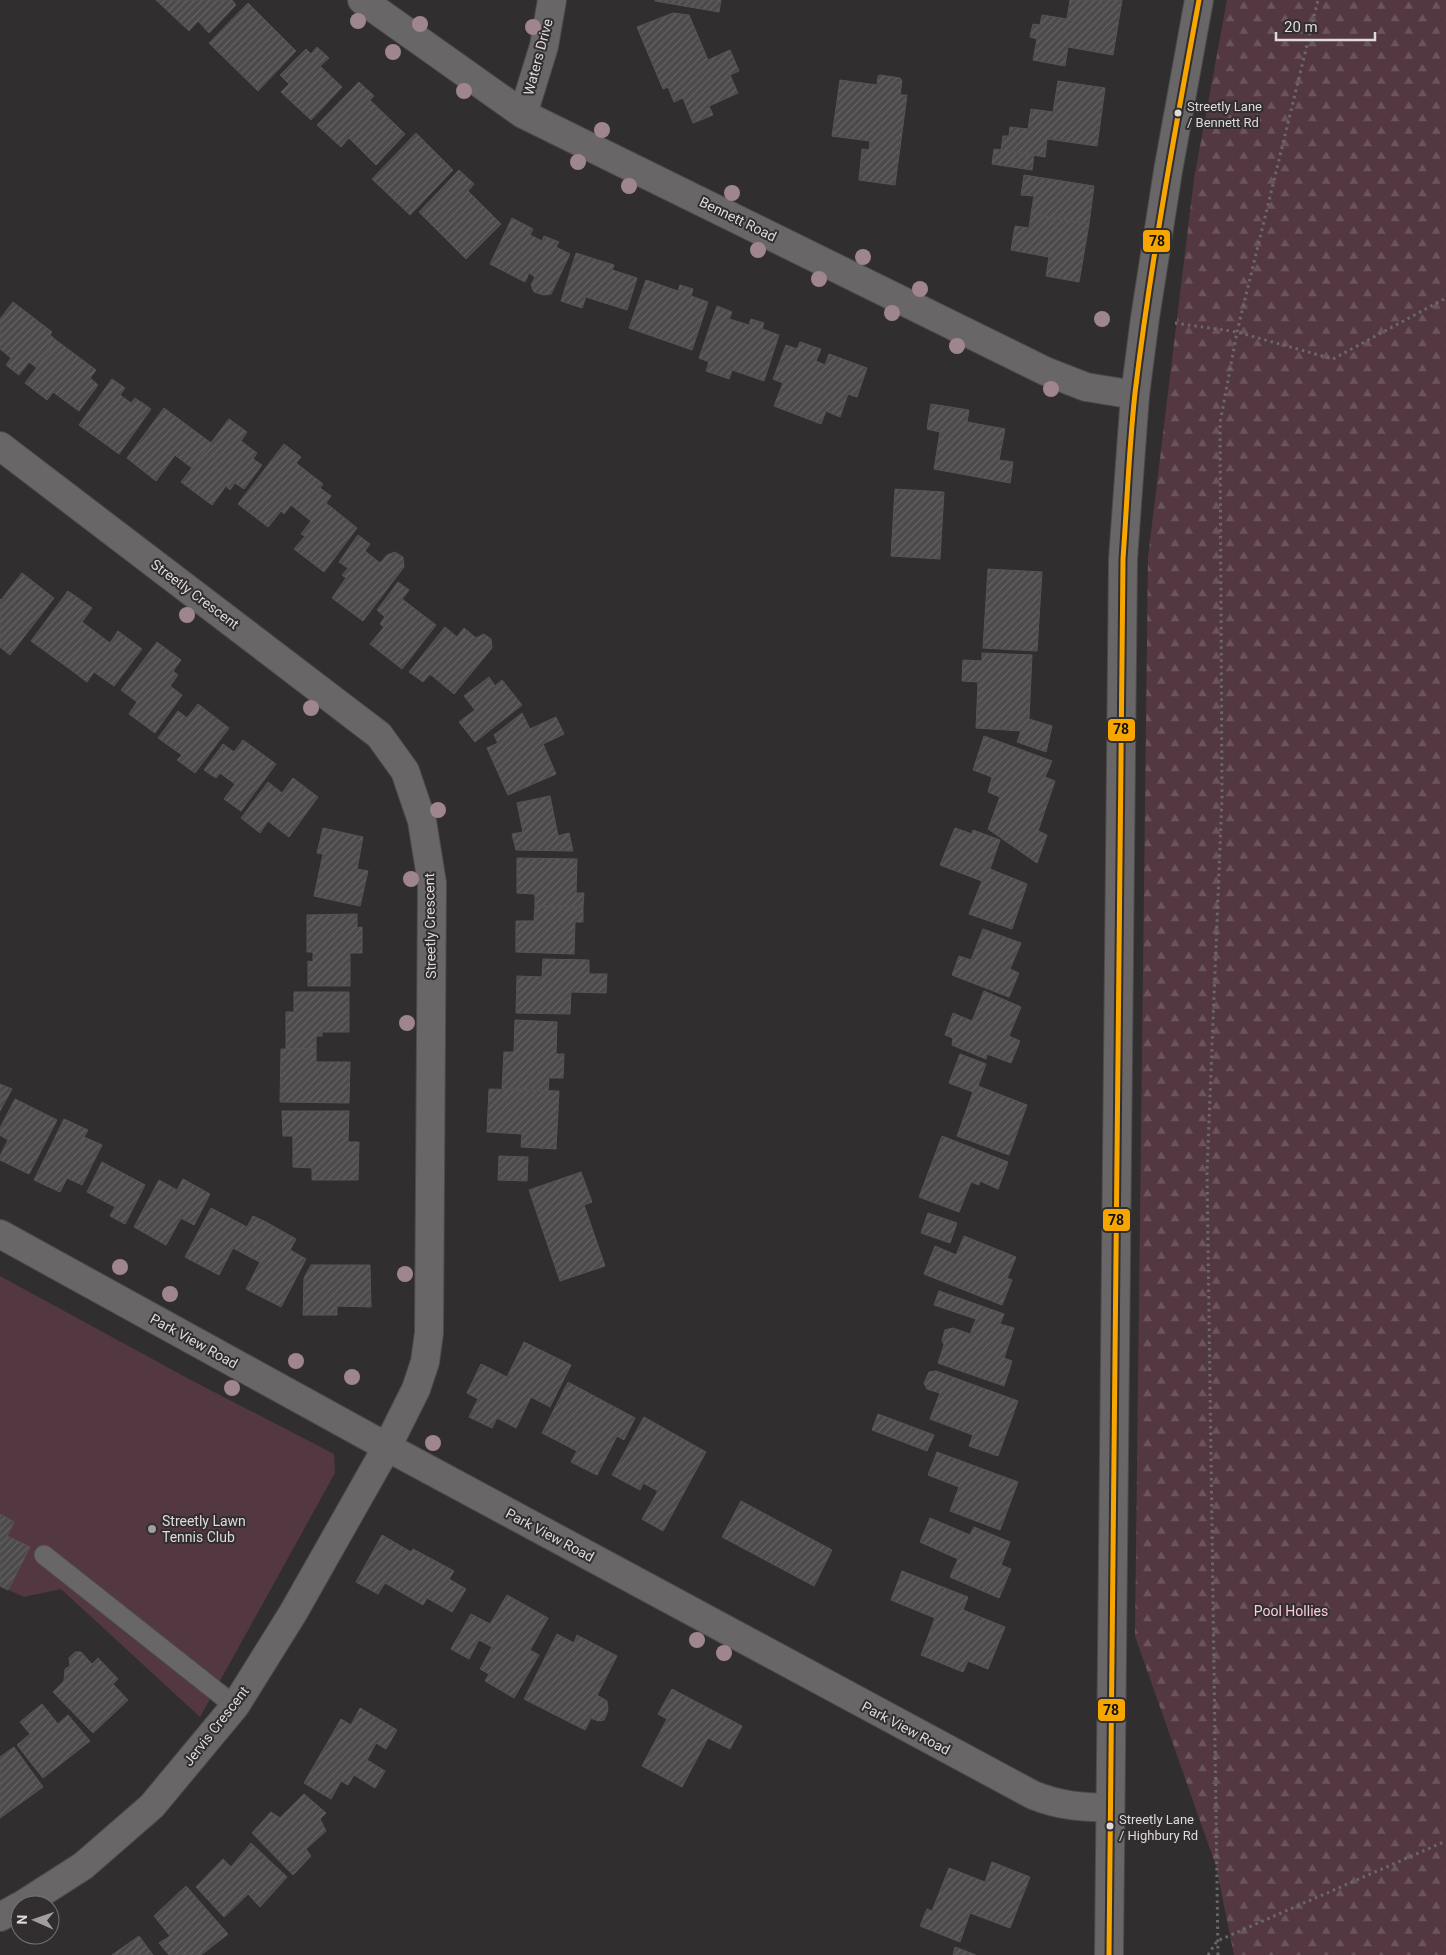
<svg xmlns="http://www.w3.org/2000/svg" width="1446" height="1955" viewBox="0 0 1446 1955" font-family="Roboto,sans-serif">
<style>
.forest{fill:url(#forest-firs)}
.garden{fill:#543841}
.building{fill:url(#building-hatch);stroke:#565455}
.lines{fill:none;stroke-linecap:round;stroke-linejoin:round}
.lane-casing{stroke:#4c4a4b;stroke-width:21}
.street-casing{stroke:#4c4a4b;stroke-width:30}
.secondary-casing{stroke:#4c4a4b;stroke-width:30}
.path{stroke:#6a6969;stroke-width:3;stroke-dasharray:2.5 4;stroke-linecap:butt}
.lane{stroke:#686667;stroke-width:19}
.street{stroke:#686667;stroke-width:28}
.secondary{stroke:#686667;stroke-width:28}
.bus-1-casing{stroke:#322d2e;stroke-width:9}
.bus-1{stroke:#f7a600;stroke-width:5}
.tree{fill:#9f858d}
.bus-dot{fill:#dedbdb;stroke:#322d2e;stroke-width:2}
.poi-dot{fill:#a19e9f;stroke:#322d2e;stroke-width:2}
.labels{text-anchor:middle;stroke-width:4;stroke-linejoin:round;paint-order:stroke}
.bus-label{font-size:13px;fill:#dedbdb;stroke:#322d2e;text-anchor:start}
.street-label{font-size:14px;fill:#dedbdb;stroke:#322d2e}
.poi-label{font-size:14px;fill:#dedbdb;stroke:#322d2e;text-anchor:start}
.park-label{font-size:14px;fill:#f9cdda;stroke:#322d2e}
.line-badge{stroke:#322d2e;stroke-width:2}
.pale-badge-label{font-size:14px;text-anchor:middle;font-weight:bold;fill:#111}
</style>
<defs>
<pattern id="forest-firs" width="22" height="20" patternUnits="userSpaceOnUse" patternTransform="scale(1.25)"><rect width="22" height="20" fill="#543841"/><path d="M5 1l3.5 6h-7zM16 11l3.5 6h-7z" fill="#6c545c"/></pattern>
<pattern id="building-hatch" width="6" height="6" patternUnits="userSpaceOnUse" patternTransform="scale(1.25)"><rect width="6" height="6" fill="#4c4a4b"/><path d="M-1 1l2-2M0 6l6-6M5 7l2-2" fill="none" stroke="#656464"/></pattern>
</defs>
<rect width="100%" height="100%" fill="#312e2f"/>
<path class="forest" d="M1227,0H1446V1955H1234L1216,1866L1135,1636L1148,557L1194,179Z"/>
<path class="garden" d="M0,1276L189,1379L334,1454L335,1473L200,1717L61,1589L24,1597L0,1586Z"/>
<path class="building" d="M156,0H232L236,5L209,33L198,21L189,31Z
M655,0H721L719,12L655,1Z
M1070,0H1122L1113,55L1068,47L1065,66L1033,60L1037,39L1030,37L1033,24L1040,25L1042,15L1067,19Z
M248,3L296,51L258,91L209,43Z
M673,13L689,15L708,60L730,50L739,71L730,75L738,93L709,106L713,115L693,123L683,98L674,102L668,87L663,89L637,27Z
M317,47L329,58L320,66L342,87L311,120L281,92L289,84L280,75L306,49L311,54Z
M880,75L900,78L902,81L900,95H907L895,185L859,180L862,149L869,150L870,141L832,136L840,80L877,85L878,76Z
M1058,81L1105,88L1097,146L1047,139L1045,157L1001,150L1003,136H1009L1010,127L1028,129L1031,109L1053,112Z
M359,82L374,96L370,100L405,134L376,165L349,138L341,147L317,125Z
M416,133L453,170L410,215L372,179Z
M994,149L1034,155L1032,170L992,164Z
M459,170L474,184L468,191L501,224L466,259L419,212Z
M1024,175L1094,186L1089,224L1031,214L1034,196L1021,195Z
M1031,214L1089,224L1079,282L1046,276L1049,257L1011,250L1015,226L1029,228Z
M512,218L533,229L530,235L542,241L544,236L559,242L556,247L570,254L551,294L544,295L534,292L531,285L535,277L529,273L525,282L490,264Z
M576,253L614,265L612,270L637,278L627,310L586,297L582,308L561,301Z
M646,280L678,291L680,285L693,289L691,296L708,302L692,350L629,328Z
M13,302L52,332L50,335L57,341L37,368L29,362L19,375L6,365L11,358L0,349V319Z
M717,306L732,312L729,319L749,325L751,319L764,323L762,329L779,335L764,381L732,370L729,379L706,371L709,362L699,358Z
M57,341L96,370L90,378L98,385L79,411L53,392L47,400L25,383Z
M800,342L821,349L816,361L825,365L829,354L867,368L857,397L848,394L840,417L826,411L821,424L774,406L783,383L773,379L786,345L797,349Z
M112,379L125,388L120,395L131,403L135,398L151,409L119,454L79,425Z
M931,404L969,410L967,422L1005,429L999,460L1013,462L1010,483L934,469L940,432L927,429Z
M164,408L211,443L192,468L175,455L156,481L127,458Z
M229,419L247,432L241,441L257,453L253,459L262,465L244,489L235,483L230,490L226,486L212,505L181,482Z
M284,444L301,457L296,463L323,484L301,513L291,505L284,514L281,511L268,527L238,504Z
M320,488L331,496L326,503L357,528L324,572L294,549L305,536L301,534L311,521L301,513Z
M895,489L944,492L940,559L891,556Z
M358,535L370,544L365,551L380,563L387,555L395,552L403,557L404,567L363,621L332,598L346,578L342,575L348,568L339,562Z
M988,569L1042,572L1037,651L983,648Z
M22,573L54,598L10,655L0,647V599L1,600Z
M398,582L409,590L402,599L436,625L402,669L370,644L384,627L380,624L385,617L377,610Z
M68,591L92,608L82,622L94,631L67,667L31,641Z
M445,627L457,637L464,628L476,638L484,634L491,639L492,648L454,694L430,674L423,682L409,672Z
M94,631L110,643L118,631L142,649L114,686L94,672L87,682L67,667Z
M157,642L181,660L173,671L178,675L170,686L182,695L155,733L129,714L137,702L121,690Z
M982,653L1032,655L1029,719L1052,726L1046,752L1017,742L1021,731L976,728L978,682L962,681L963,660L982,661Z
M489,677L495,686L502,680L522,705L475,742L459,722L475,710L464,696Z
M198,704L229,728L195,773L177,760L182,755L158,738L178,711L187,718Z
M522,713L530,729L556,717L564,734L543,744L556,774L508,795L487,748L498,743L494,735Z
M984,736L1052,761L1045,777L1055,781L1038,831L1047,835L1037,863L988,829L1000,797L988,792L992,777L973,770Z
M243,740L276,764L241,811L224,799L235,784L220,773L216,778L204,770L223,744L234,752Z
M293,778L318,797L289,837L268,821L260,833L241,818L268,782L282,793Z
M550,796L558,836L569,833L573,851L516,850L512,834L523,832L517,803Z
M323,828L363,837L357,869L368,871L360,906L314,896L323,854L317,853Z
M955,828L972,834L973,830L1000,840L990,869L1027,884L1012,929L969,914L982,881L940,865Z
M517,858L577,859L576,893H584L583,907L535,906V894L517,893Z
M535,906L583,907V922H575L574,954L516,952V921H534Z
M357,914V928L362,927V953H350V986H308V961L313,962V952H307V915Z
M983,929L1021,943L1010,969L1019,973L1009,997L952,975L959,956L971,960Z
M543,959L589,960V974H607L606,993L571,992L570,1014L516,1013L517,976L542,977Z
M984,991L1021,1007L1009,1036L1020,1041L1011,1063L987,1054L986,1059L952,1045L953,1038L945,1035L953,1013L972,1021Z
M294,992H349V1032H322V1036H316V1049H286V1012H294Z
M515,1020L557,1022L556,1054H564L563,1078H549L548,1091L502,1089L504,1052H514Z
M281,1049H316V1062H350L349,1103L280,1102Z
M960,1054L986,1064L978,1086L1027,1105L1009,1155L957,1136L973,1092L949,1083Z
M0,1084L12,1089L0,1111Z
M489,1089L559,1091L556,1149L521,1147L522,1134L487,1132Z
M15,1099L57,1120L29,1174L0,1160V1156L8,1140L0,1135V1128Z
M282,1111H349L348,1142H359L358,1180H312V1168L293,1167V1136H283Z
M64,1119L88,1130L84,1137L102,1145L82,1185L67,1178L60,1192L34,1180Z
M942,1136L1008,1162L998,1189L980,1181L979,1185L971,1182L959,1212L919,1197Z
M499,1156L528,1157L527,1181L498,1180Z
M102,1162L145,1185L125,1224L110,1216L115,1207L87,1192Z
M581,1172L592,1202L584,1205L605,1266L560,1281L529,1190Z
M183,1179L210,1194L194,1225L181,1218L166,1245L134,1227L159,1180L177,1190Z
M211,1208L247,1227L253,1216L266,1222L248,1256L233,1248L219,1275L185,1257Z
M928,1213L957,1223L950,1243L921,1233Z
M266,1222L296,1239L290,1250L306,1259L281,1307L246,1289L260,1262L248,1256Z
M964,1236L1016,1257L1007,1278L1012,1280L1002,1305L924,1274L935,1246L956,1255Z
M311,1265H370L371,1307L337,1306V1315H303L304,1278Z
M939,1291L1004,1314L1000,1324L1014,1328L1004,1358L1012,1361L1004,1386L938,1363L944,1345L942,1340L945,1330L953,1328L970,1334L976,1319L934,1305Z
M524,1342L571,1365L550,1407L531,1397L516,1428L497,1418L492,1428L469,1417L478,1399L467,1393L481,1364L507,1377Z
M936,1371L1018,1401L998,1456L969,1446L973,1435L930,1419L940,1393L927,1389L924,1383L929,1372Z
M568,1382L635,1418L624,1440L617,1436L597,1475L571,1462L577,1451L542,1433Z
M878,1414L934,1435L927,1451L872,1430Z
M644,1417L706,1452L663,1531L642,1519L658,1491L643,1483L640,1490L612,1475Z
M937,1452L1018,1482L1000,1530L950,1511L959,1487L928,1475Z
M741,1501L832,1550L814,1586L722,1537Z
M0,1514L14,1522L7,1536L30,1547L8,1590L0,1586Z
M930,1518L970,1535L974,1527L1010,1542L1001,1565L1011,1569L999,1598L950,1577L958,1559L920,1542Z
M382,1535L411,1552L413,1549L454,1571L449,1579L466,1589L452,1612L427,1598L423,1605L385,1583L378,1594L356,1582Z
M902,1571L968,1597L963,1610L1005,1627L988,1669L968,1661L963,1672L921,1655L935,1618L891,1600Z
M507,1595L548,1618L530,1650L539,1655L514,1698L485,1681L489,1674L480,1669L492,1647L479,1640L469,1659L451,1649L471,1614L490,1624Z
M557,1634L574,1643L577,1635L617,1656L597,1695L607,1701L608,1710L604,1720L598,1721L591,1718L585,1730L524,1699Z
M75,1652H81L92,1664L98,1658L118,1679L113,1684L128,1700L93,1733L53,1692L64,1681L65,1669L70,1666L69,1658Z
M672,1689L742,1726L730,1749L708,1738L682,1787L642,1766L667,1719L658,1714Z
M42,1704L58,1724L68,1715L90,1741L43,1778L17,1745L30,1734L20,1722Z
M360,1708L397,1730L386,1749L376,1743L367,1760L385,1771L375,1788L354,1775L348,1785L341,1781L331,1799L304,1783L341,1719L351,1725Z
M14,1747L43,1787L0,1818V1757Z
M304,1794L326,1813L320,1819L326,1831L306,1849L311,1856L293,1875L252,1833L271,1812L280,1818Z
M251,1843L287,1877L260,1907L248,1894L224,1917L196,1887L223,1859L231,1867Z
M992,1862L1030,1877L1010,1928L970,1913L960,1942L920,1926L927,1909L932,1911L949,1868L985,1882Z
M186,1886L228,1934L201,1955H169L159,1943L170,1936L154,1916Z
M139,1936L153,1955H112Z
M955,1947L976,1955H953Z"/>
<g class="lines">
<g class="lane-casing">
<path id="lane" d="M44,1555L235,1706"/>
</g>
<g class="street-casing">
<path id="street" d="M362,0L523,114L1045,371L1086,387L1135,395
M523,114L544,46L552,0
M0,446L379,735L405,771L422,821L432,883L429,1333L425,1362L416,1389L387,1447L293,1613L235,1706L152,1806L83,1866L22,1905
M0,1234L387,1447L1033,1795C1060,1806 1081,1807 1110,1808
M0,1917L20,1906"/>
</g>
<g class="secondary-casing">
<path id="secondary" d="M1109,1955L1123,559L1135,395L1145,318L1168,171L1199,0"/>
</g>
<path class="path" d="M1175,323L1237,332L1333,359L1446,298
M1208,1955L1217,1941L1446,1841
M1218,1955L1207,1172L1222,797L1220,423L1237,332L1318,0"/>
<use href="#lane" class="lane"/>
<use href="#street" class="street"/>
<use href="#secondary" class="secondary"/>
<g class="bus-1-casing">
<path id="bus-1" d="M1109,1955L1123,559C1127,504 1129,448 1135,393C1151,261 1175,130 1199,0"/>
</g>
<use href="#bus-1" class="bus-1"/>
</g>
<g class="tree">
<circle cx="358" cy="21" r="8"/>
<circle cx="420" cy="24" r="8"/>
<circle cx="533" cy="27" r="8"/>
<circle cx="393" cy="52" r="8"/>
<circle cx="464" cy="91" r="8"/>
<circle cx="602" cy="130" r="8"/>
<circle cx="578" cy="162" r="8"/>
<circle cx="629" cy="186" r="8"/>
<circle cx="732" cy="193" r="8"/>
<circle cx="758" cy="250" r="8"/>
<circle cx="863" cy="257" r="8"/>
<circle cx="819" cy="279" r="8"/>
<circle cx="920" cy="289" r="8"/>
<circle cx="892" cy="313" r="8"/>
<circle cx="1102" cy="319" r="8"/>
<circle cx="957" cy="346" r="8"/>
<circle cx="1051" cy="389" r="8"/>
<circle cx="187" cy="615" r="8"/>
<circle cx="311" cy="708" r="8"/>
<circle cx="438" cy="810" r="8"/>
<circle cx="411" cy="879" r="8"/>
<circle cx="407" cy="1023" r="8"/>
<circle cx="120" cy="1267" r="8"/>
<circle cx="405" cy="1274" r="8"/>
<circle cx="170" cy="1294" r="8"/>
<circle cx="296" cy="1361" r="8"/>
<circle cx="352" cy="1377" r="8"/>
<circle cx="232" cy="1388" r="8"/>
<circle cx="433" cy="1443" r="8"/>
<circle cx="697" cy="1640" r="8"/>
<circle cx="724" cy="1653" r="8"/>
</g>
<g class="bus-dot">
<circle cx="1178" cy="113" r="4.5"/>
<circle cx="1110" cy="1826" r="4.5"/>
</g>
<circle class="poi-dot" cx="152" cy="1529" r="5"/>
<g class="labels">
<g class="bus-label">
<text x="1187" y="111">Streetly Lane<tspan x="1187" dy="16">/ Bennett Rd</tspan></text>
<text x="1119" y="1824">Streetly Lane<tspan x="1119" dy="16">/ Highbury Rd</tspan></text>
</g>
<g class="street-label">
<text transform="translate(538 57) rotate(-75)" y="5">Waters Drive</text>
<text transform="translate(738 219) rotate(26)" y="5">Bennett Road</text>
<text transform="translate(195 594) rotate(37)" y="5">Streetly Crescent</text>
<text transform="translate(430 926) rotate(-91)" y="5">Streetly Crescent</text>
<text transform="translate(194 1341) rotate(29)" y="5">Park View Road</text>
<text transform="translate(550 1535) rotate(28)" y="5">Park View Road</text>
<text transform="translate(216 1726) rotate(-52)" y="5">Jervis Crescent</text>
<text transform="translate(906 1728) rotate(28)" y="5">Park View Road</text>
</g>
<g class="poi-label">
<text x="162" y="1526">Streetly Lawn<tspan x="162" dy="16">Tennis Club</tspan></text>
</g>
<g class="park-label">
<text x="1291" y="1616">Pool Hollies</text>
</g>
</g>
<g class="line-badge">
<rect x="1142" y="229" width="29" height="24" rx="5" fill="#f7a600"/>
<rect x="1107" y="718" width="29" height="24" rx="5" fill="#f7a600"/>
<rect x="1102" y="1208" width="29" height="24" rx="5" fill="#f7a600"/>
<rect x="1097" y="1698" width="29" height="24" rx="5" fill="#f7a600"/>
</g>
<g class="pale-badge-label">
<text x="1157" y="246">78</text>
<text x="1121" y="734">78</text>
<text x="1116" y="1225">78</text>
<text x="1111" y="1715">78</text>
</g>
<g transform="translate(35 1920) rotate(272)"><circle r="24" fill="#322d2e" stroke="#777373"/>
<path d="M0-4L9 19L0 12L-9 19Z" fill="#a19e9f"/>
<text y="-8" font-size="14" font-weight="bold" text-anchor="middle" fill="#dedbdb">N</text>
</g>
<path d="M1276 32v8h99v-8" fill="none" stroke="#dedbdb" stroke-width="2.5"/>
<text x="1284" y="32" font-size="15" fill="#dedbdb" stroke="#322d2e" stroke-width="4" paint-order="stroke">20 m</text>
</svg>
